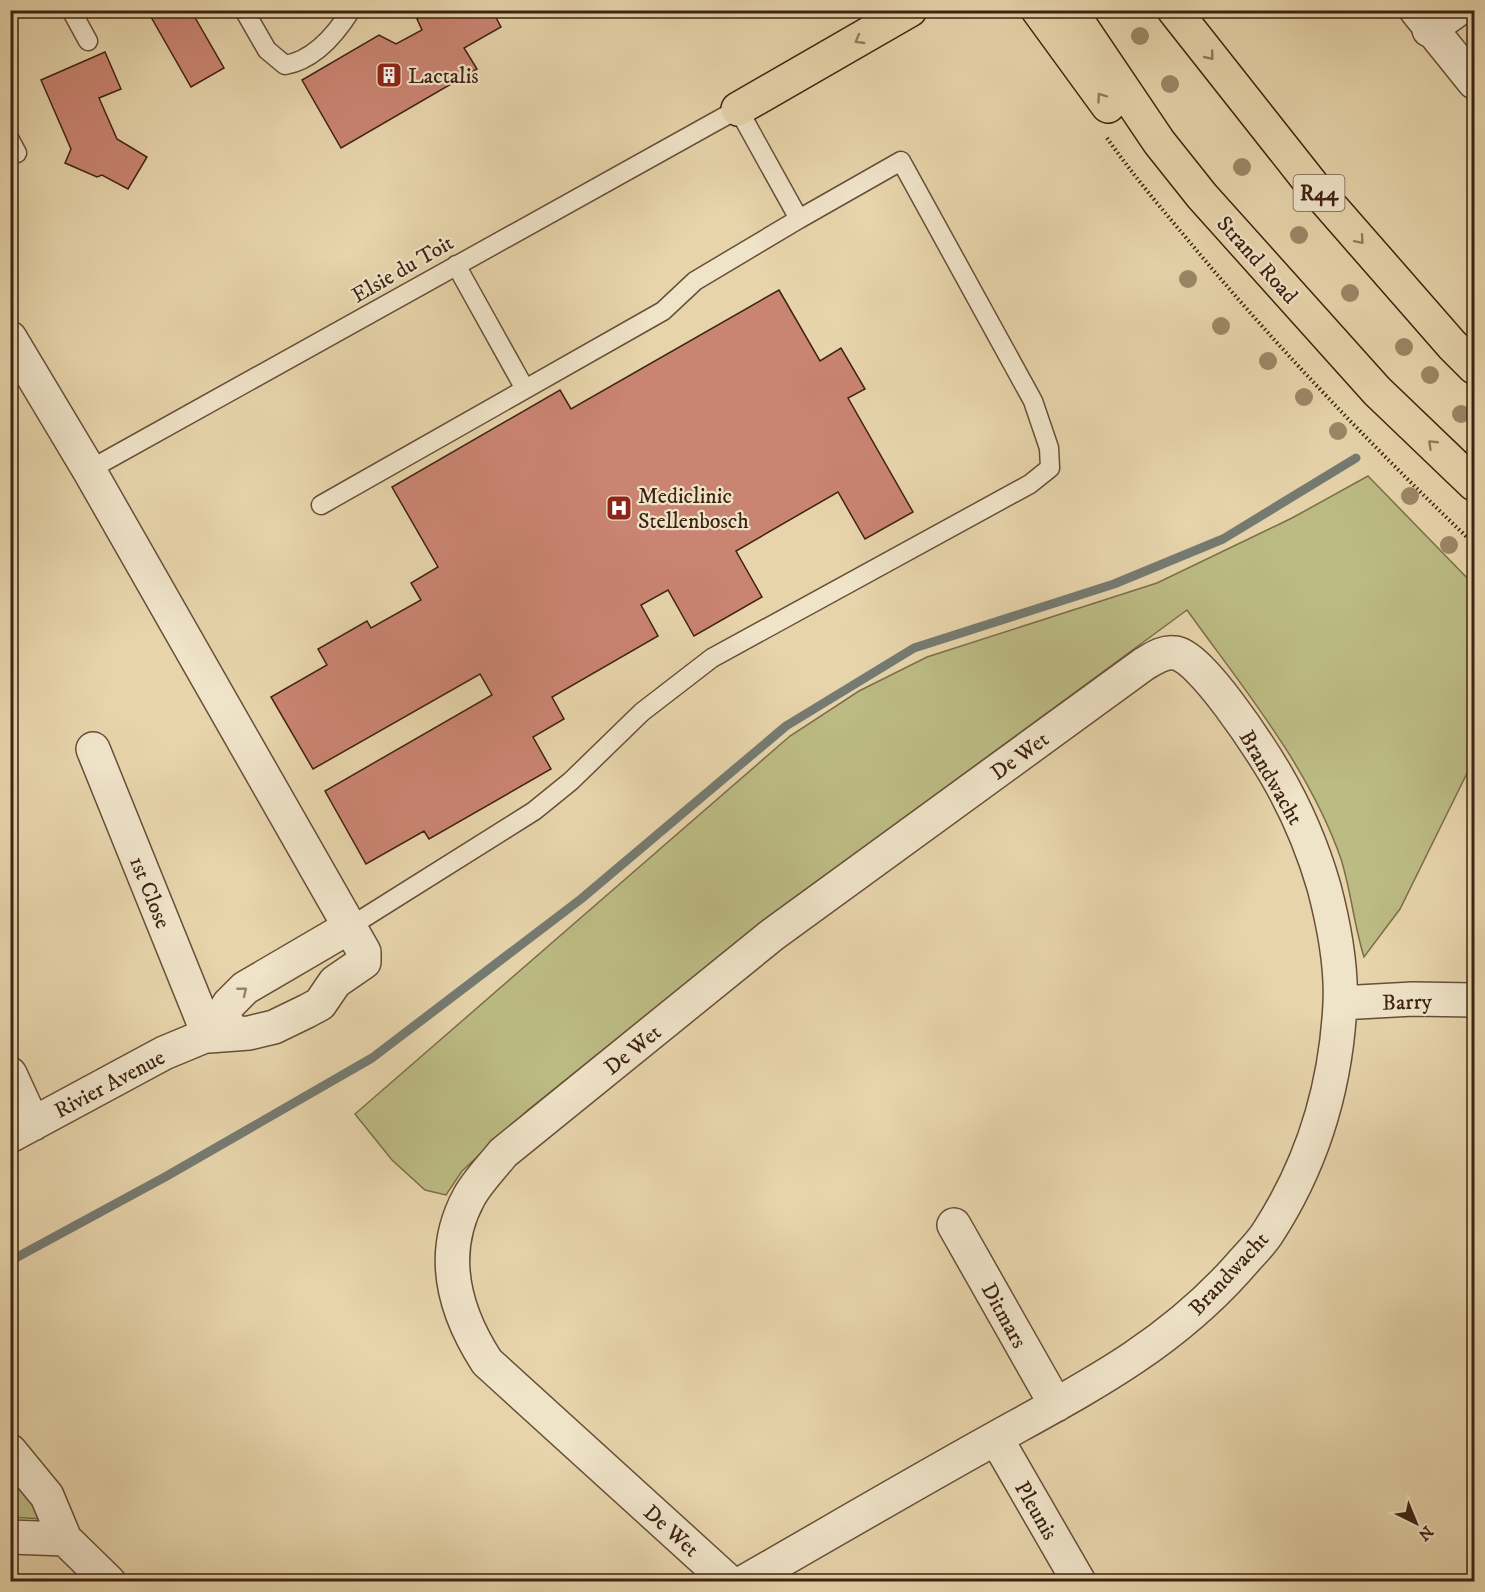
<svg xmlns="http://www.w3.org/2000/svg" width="1485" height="1592" viewBox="0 0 1485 1592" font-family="'IM FELL DW Pica',serif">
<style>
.green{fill:#bcbb84;stroke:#7d6e4b;stroke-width:1.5}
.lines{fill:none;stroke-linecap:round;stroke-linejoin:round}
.stream{stroke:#757b72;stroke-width:9}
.building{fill:#ca8472;stroke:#3e2212;stroke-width:1.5}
.lane-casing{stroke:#684e38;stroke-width:21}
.street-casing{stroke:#684e38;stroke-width:36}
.primary-casing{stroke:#3e2212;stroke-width:36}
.path{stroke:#3e2212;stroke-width:4;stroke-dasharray:1.5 3;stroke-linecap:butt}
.lane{stroke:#efe3c8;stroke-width:18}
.street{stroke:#efe3c8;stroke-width:33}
.primary{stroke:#e7d4ab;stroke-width:33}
.tree{fill:#9c8766}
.oneway{stroke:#927b5e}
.oneway2{stroke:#96826d}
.labels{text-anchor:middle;stroke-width:4.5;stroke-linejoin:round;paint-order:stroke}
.shield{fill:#efe3c8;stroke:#735c49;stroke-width:1.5}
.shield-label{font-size:21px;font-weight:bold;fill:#3e2212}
.poi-label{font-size:22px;fill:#3e2212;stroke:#efe3c8;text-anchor:start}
.street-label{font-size:22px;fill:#3e2212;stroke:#efe3c8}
</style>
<rect width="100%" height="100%" fill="#e7d4ab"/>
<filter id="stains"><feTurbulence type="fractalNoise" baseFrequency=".00333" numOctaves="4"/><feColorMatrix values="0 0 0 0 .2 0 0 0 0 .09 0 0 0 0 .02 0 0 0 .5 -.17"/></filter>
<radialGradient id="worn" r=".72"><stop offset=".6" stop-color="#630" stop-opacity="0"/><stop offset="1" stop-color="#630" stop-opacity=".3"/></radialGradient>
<path class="green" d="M1368,476L1474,585V759L1400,909L1364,957C1354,925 1351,891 1341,859C1309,767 1243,688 1187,610L761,923L528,1110L462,1171L446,1195L425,1190L392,1160L355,1114L790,736L859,691L927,657L1157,583L1292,518Z
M10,1474L46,1513L43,1519L11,1517Z"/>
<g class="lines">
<path class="stream" d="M10,1261L165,1177L372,1058L581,899L786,726L914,648L1114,584L1223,539L1356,458"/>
</g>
<path class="building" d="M147,10H199L193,14L224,68L191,87Z
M432,10H495L493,12L501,27L464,48L477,69L341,148L302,80L379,35L396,44L422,30L417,19Z
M105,52L121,89L99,98L117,139L147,157L128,189L102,175L97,177L65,163L71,149L41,80Z
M779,290L820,361L841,348L865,389L848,398L913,512L865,539L838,492L736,551L762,597L694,636L668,590L641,605L658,636L552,697L564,719L533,737L551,769L429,839L424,831L366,864L325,791L492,695L480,674L313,769L271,697L327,665L318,649L367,621L371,628L421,600L411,583L438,567L392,487L560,390L571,409Z"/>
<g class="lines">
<g class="lane-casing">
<path id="lane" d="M71,10L88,41
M244,10L267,50L285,65C315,60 336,34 351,10
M10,140L17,153
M456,265L525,389
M89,470L738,109L799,219L901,161L1033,401L1049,448L1050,468L1030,484L712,658L642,712L571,781L534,811L351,926
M321,505L663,311L695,281L799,219"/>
</g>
<g class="street-casing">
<path id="street" d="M1416,10L1474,82
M1429,30L1457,10
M10,338L89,470L364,952V962L335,982L320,1004L307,1011L274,1027L249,1033L209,1036
M93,749L209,1036
M1340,1003L1413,999L1474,1000
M209,1036L229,1004L245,988L351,926
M10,1074L33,1124
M10,1136L164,1053L229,1026
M954,1225L1056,1405
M996,1438L1079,1582
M10,1451L47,1496L65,1539L10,1537
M65,1539L109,1582
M729,1582L487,1362C454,1311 438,1254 469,1197C477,1182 492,1167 503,1153L772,935L1144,664C1154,658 1164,651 1175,653C1201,656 1260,748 1275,773C1295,807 1313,849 1324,887C1334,925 1342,965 1340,1004C1336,1086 1312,1165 1267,1234C1259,1246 1247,1257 1237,1269C1167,1347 1086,1388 996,1438C911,1485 828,1534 744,1582"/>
</g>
<g class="primary-casing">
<path id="primary" d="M1038,10L1108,106
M1070,10L1159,142L1202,196L1377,391L1474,484
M1174,10L1313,186L1452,345L1474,367
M738,109L910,10"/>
</g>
<path class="path" d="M1000,10L1008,17
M1107,138C1135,178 1167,215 1198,252C1284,355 1377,451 1474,544"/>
<use href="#lane" class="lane"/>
<use href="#street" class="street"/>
<use href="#primary" class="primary"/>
</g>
<g class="tree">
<circle cx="1140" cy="36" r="9"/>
<circle cx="1170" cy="84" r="9"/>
<circle cx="1242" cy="167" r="9"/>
<circle cx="1299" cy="235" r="9"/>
<circle cx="1188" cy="279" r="9"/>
<circle cx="1350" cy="293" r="9"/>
<circle cx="1221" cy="326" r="9"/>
<circle cx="1404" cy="347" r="9"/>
<circle cx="1268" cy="361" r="9"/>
<circle cx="1430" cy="375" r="9"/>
<circle cx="1304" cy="397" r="9"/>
<circle cx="1461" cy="414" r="9"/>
<circle cx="1338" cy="431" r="9"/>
<circle cx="1410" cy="496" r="9"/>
<circle cx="1449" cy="545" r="9"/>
</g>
<defs><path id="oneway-chevron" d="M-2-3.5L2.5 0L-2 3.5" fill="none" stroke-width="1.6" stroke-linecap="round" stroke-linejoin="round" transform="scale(1.5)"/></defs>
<g class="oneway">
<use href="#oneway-chevron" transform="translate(859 40) rotate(150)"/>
<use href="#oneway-chevron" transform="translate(1210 56) rotate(51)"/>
<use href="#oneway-chevron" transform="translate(1101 97) rotate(-126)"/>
<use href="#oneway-chevron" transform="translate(1360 240) rotate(49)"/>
<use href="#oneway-chevron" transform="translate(1432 444) rotate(-136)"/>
</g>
<use class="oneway2" href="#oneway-chevron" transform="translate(243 991) rotate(-39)"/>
<defs>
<g id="building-square" transform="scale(1.35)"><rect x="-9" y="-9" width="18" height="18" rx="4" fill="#8f2418" stroke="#efe3c8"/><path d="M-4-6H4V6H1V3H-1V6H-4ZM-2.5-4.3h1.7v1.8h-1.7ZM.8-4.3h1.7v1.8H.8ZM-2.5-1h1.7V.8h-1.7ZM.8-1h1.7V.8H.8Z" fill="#fff"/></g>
<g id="hospital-square" transform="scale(1.35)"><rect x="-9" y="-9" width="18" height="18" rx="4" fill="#8f2418" stroke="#efe3c8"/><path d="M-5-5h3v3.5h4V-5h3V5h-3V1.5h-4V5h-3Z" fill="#fff"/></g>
</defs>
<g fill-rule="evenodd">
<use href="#building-square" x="389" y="75"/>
<use href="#hospital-square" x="619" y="508"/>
</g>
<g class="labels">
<rect class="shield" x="1293.5" y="175" width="51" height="36" rx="4.5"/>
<g class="shield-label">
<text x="1319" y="200">R44</text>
</g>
<g class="poi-label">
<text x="408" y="83">Lactalis</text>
<text x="638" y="503">Mediclinic<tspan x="638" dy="25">Stellenbosch</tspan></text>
</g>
<g class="street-label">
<text transform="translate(1258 259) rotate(48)" y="8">Strand Road</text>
<text transform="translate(402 268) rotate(-30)" y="8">Elsie du Toit</text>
<text transform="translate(1019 755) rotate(-36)" y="8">De Wet</text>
<text transform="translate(1272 777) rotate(60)" y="8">Brandwacht</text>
<text transform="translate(151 892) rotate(68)" y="8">1st Close</text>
<text transform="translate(1407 1001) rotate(-2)" y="8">Barry</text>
<text transform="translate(632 1049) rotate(-39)" y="8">De Wet</text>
<text transform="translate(109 1083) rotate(-28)" y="8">Rivier Avenue</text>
<text transform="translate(1228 1273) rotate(-47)" y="8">Brandwacht</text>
<text transform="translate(1005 1315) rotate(61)" y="8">Ditmars</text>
<text transform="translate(1037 1510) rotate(60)" y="8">Pleunis</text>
<text transform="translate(672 1530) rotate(42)" y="8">De Wet</text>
</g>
</g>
<rect width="1485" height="1592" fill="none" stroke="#e7d4ab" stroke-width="36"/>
<rect x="12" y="12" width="1461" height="1568" fill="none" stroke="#3e2212" stroke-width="3"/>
<rect x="18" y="18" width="1449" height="1556" fill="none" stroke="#3e2212" stroke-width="1.5"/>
<g transform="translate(1416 1523) rotate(137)" stroke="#efe3c8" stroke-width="4.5" paint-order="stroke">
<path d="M0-4.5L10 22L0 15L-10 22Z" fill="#3e2212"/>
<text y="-9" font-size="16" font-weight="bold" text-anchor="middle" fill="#3e2212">N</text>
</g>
<rect width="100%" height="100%" filter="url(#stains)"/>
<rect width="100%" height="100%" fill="url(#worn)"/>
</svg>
